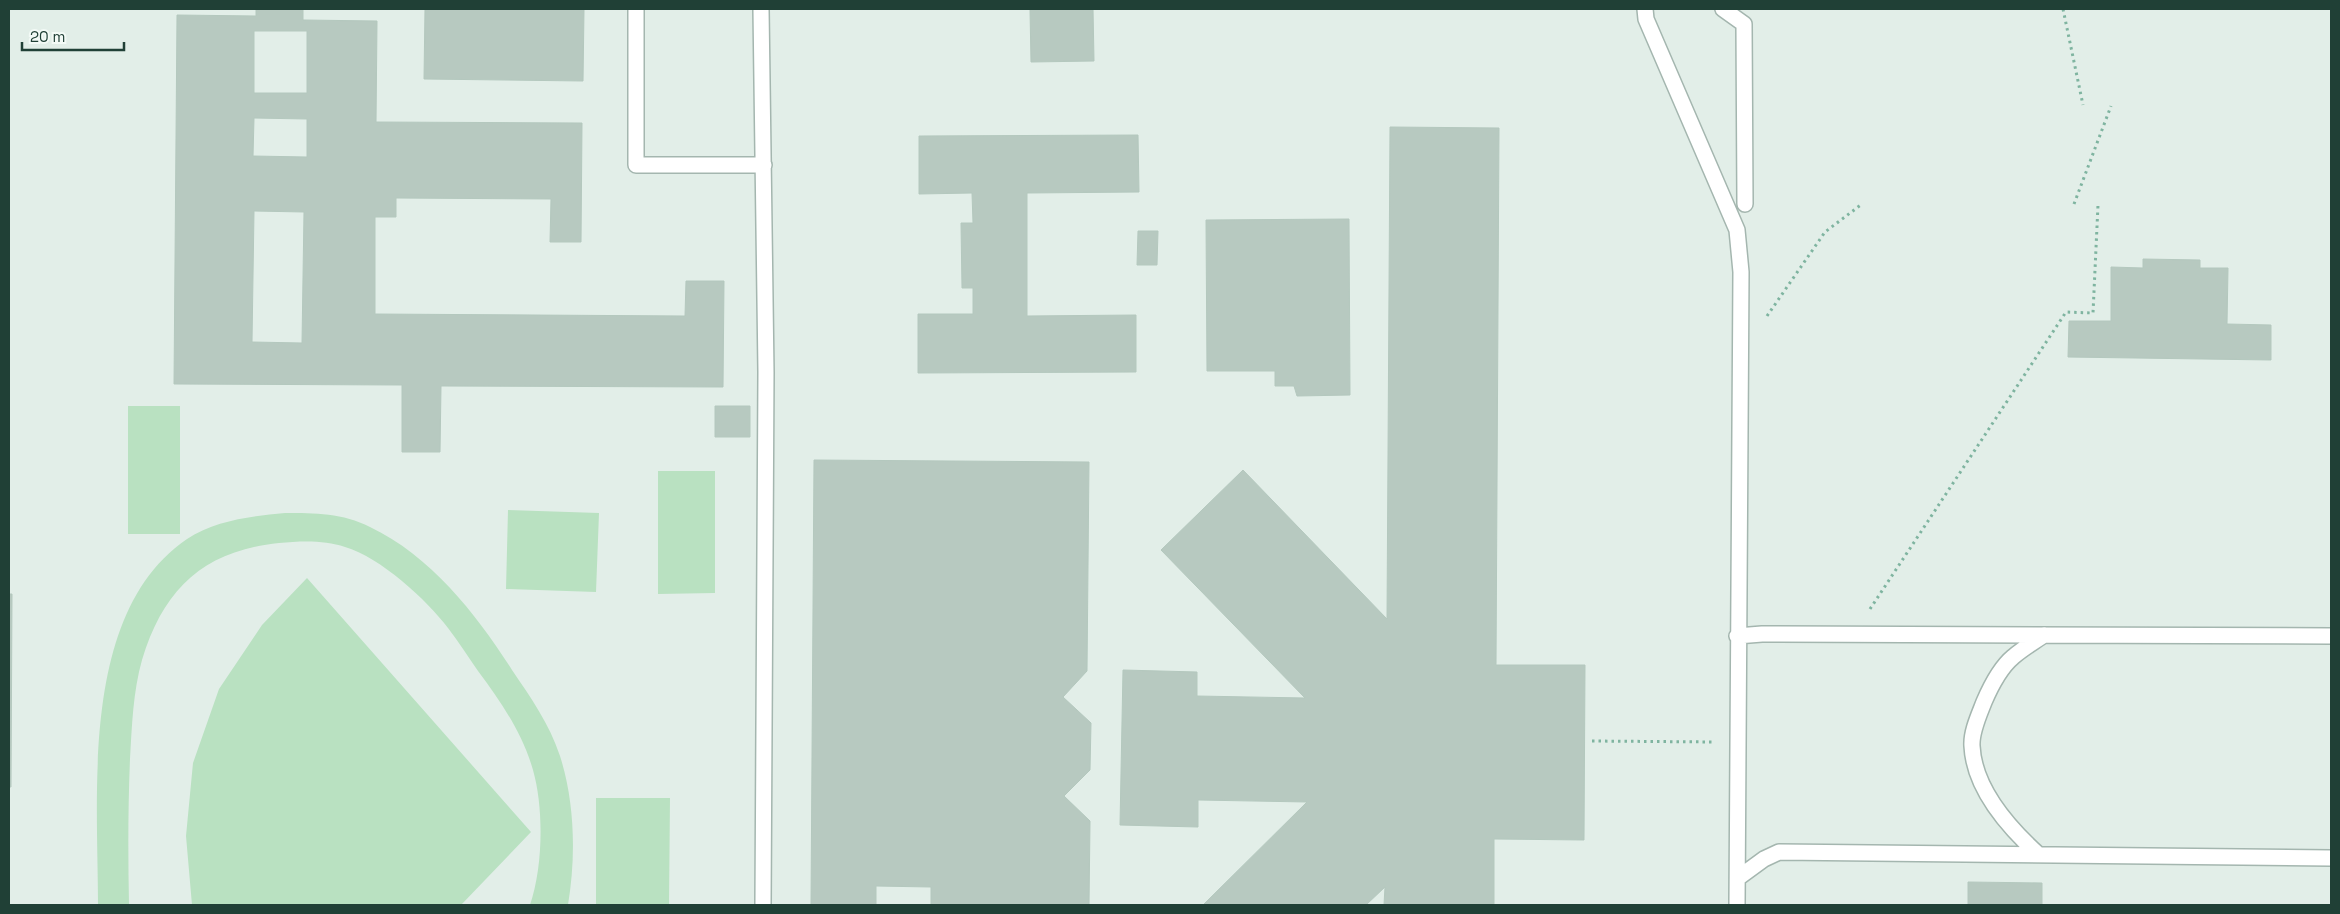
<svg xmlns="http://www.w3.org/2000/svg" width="2340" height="914" viewBox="0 0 2340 914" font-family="'Space Grotesk',sans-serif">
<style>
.green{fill:#b9e1c1}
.building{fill:#b7c9c0;stroke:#b4c8be;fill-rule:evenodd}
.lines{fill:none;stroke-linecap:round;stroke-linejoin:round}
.service-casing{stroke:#a4b6af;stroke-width:18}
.path{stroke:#7fb4a0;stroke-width:3;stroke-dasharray:2.5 4;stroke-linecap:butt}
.service{stroke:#fff;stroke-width:15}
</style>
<rect width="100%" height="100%" fill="#e2eee8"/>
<path class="green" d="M128,406H180V534H128Z
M658,471H715V593L658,594Z
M508,510L599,513L596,592L506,589Z
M285,513C315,513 343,513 370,527C431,556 477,615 512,670C531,698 549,723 560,756C575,803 576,857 568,905H530C543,867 544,809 533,770C522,732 501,702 478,671C468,657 459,642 448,628C427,600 380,557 345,547C325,540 301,541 279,543C204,551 164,588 142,660C133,692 132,725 130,759C128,807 128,856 129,905H98C98,792 80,612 187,539C216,520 252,516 285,513Z
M307,578L531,832L461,905H192L186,836L193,763L219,689L262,625Z
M596,798H670L669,905H596Z"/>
<path class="building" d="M256,9H303V20L377,21L376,122L582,123L581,242H550L551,199L396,198V217H375V314L685,316L686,281H724L723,387L441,386L440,452H402V385L174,384L177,15L256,16ZM254,31H307V93H254ZM254,118L307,119V157L253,156ZM254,211L304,212L302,343L252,342Z
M425,9H584L583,81L424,79Z
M1030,9H1093L1094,61L1031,62Z
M1390,127L1499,128L1496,665H1585L1584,840L1494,839V905H1384L1385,887L1366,905H1203L1307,802L1198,800V827L1120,825L1123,670L1197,672V696L1305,698L1161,550L1243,470L1387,619Z
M1138,135L1139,192L1027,193V316L1136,315V372L918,373V314H973V288H962L961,223H973L972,193L919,194V136Z
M1349,219L1350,395L1297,396L1294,386H1275V371H1207L1206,220Z
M1138,231H1158L1157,265H1137Z
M2143,259L2200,260V268H2228L2227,324L2271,325V360L2068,357L2069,321H2111V267L2143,268Z
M715,406H750V437H715Z
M814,460L1089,462L1087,671L1063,697L1091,723L1090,770L1064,796L1090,821L1089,905H931V887L876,886V905H811Z
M9,594H12L11,787H9Z
M1968,882L2042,883V905H1968Z"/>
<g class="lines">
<g class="service-casing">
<path id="service" d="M636,9V165H764
M761,9L766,372L763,905
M1645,9L1646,19L1737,230L1741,272L1737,905
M1723,9L1744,24L1745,204
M1737,636L1762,634L2331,636
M2039,855C2009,828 1974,789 1972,746C1971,732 1979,715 1984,702C1990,688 2001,667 2013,657C2022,649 2034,642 2044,635
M1738,878L1764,859L1779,852L2331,858"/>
</g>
<path class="path" d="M2063,9L2083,105
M2074,204L2111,106
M1767,316L1825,232L1862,204
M1870,609L2066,312L2093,313L2098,205
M1592,741L1714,742"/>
<use href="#service" class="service"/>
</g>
<rect width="2340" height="914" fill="none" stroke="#204036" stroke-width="20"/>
<path d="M22 42v8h102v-8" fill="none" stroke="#204036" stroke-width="2.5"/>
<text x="30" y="42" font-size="15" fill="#204036" stroke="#f3faf6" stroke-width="4" paint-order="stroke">20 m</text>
</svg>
